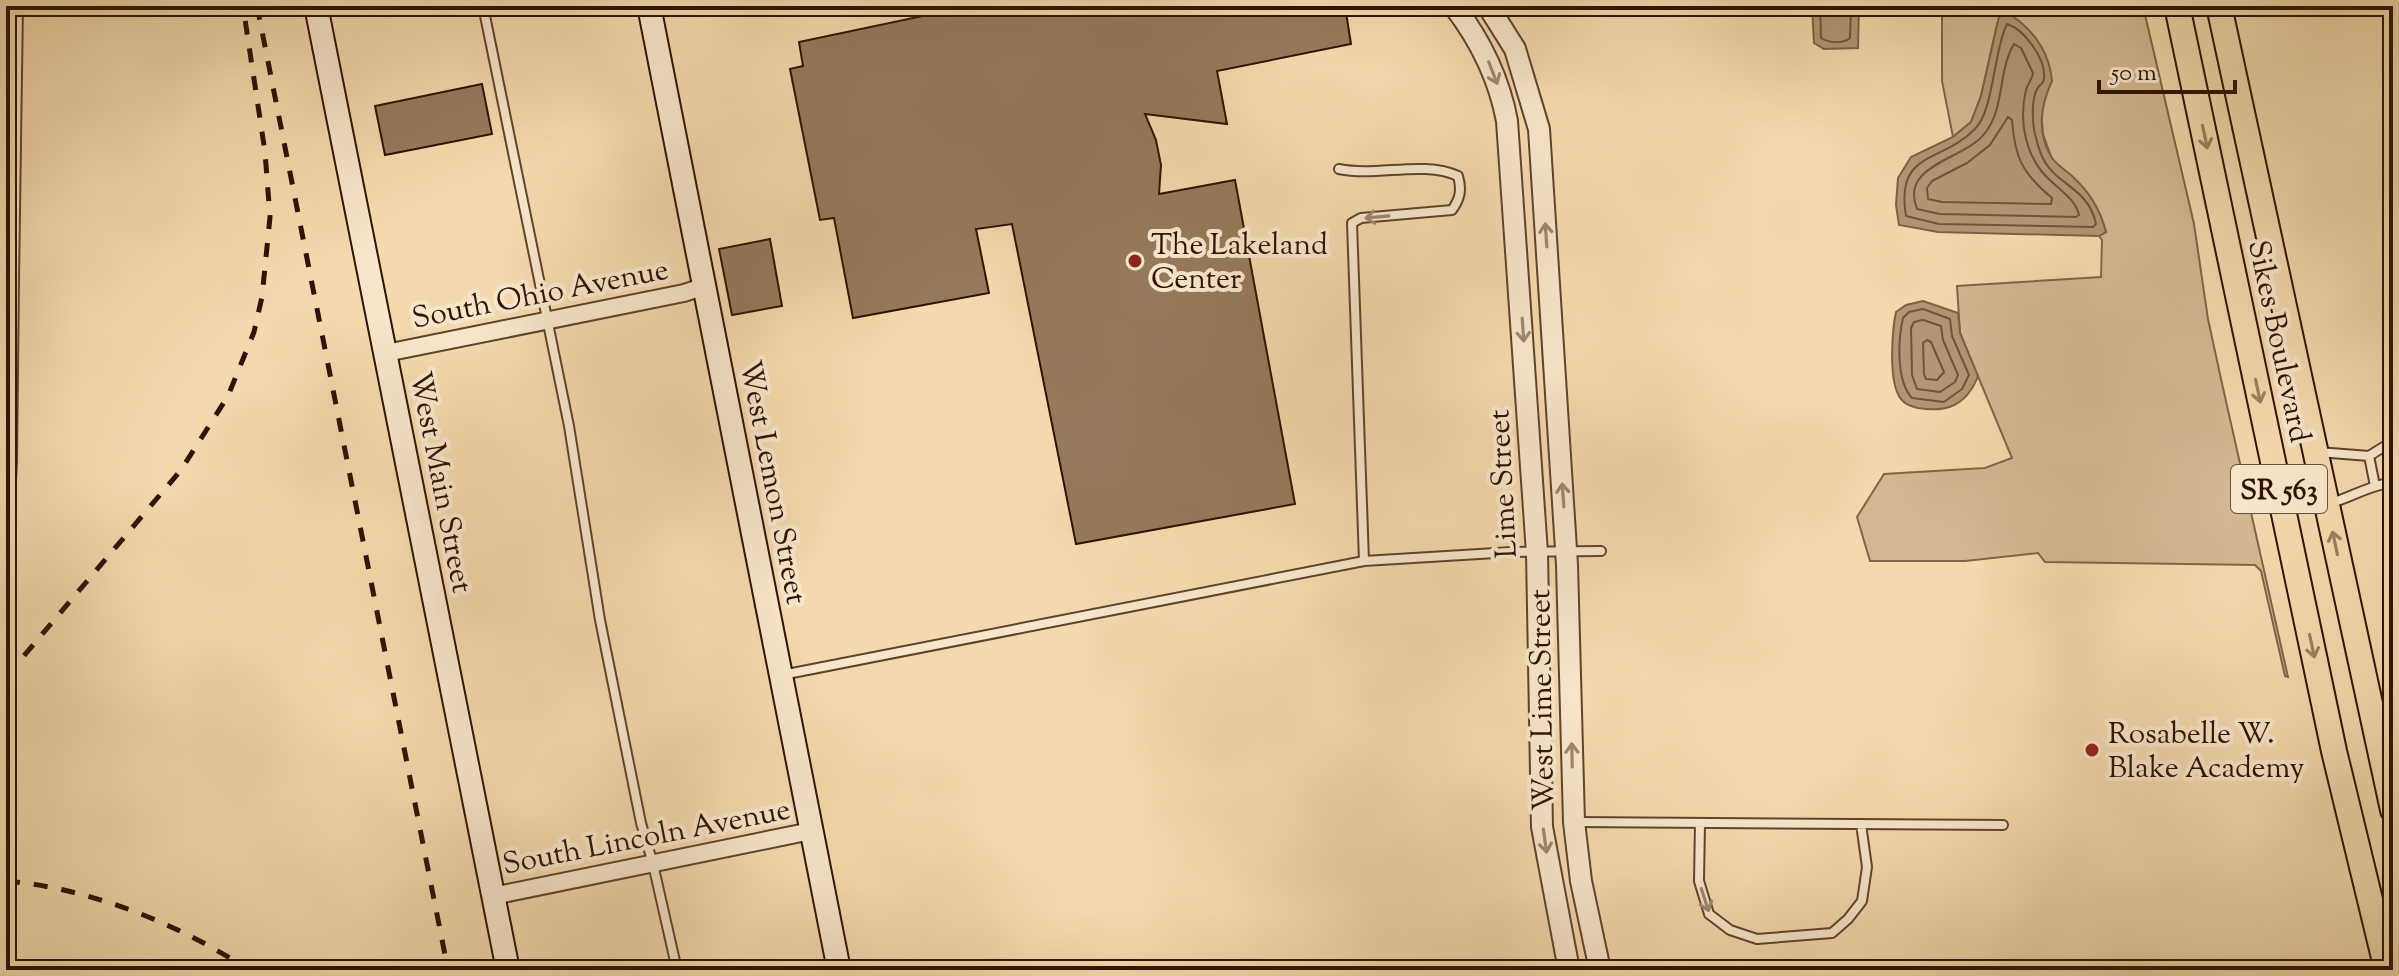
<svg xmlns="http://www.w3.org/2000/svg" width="2399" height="976" viewBox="0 0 2399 976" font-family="'Sorts Mill Goudy',serif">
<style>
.green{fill:#d2b790;stroke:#806548;stroke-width:2}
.water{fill:#b09672;stroke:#7c6244;stroke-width:2}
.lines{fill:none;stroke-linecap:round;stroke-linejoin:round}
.shore{stroke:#6f5439;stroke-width:2}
.building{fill:#947a5a;stroke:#2e1300;stroke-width:2}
.service-casing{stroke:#5f442b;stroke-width:12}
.minor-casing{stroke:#5f442b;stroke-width:20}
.tertiary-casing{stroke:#5f442b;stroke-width:24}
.secondary-casing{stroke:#2e1300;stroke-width:26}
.primary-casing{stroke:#2e1300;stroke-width:28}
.service{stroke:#f7e6ca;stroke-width:8}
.minor{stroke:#f7e6ca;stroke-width:16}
.tertiary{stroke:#f7e6ca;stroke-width:20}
.secondary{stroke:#f7e6ca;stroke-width:22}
.primary{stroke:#f3d9ad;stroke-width:24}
.rail{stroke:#2e1300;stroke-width:5;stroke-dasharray:14 14;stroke-linecap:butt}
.oneway{stroke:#9d876f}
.oneway2{stroke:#9a805f}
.poi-dot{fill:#8f2418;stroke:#f7e6ca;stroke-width:3}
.labels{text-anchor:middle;stroke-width:8;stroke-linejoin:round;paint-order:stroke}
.shield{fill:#f7e6ca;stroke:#6a523d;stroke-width:2}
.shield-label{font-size:28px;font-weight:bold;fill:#2e1300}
.poi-label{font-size:30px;fill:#2e1300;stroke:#f7e6ca;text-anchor:start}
.street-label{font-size:30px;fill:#2e1300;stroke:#f7e6ca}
</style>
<rect width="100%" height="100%" fill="#f3d9ad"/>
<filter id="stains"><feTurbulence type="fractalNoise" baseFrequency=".0025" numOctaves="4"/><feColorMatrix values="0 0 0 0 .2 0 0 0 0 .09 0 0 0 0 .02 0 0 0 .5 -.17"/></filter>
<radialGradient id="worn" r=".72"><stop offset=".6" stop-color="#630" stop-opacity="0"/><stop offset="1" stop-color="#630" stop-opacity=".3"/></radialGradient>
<path class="green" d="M1942,6H2143L2194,224L2208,319L2221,379L2288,677L2285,676L2261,571L2255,565L2045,562L2038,553L1965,561H1870L1857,517L1884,474L1985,468L2012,458L1960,333L1957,286L2101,277L2102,240L2099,236L2106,232L2052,159L2043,134L2041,111L1997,25L1981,96L1971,122L1953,137L1942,81Z"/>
<path class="water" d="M1812,6H1859L1858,48L1824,49L1814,43Z
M2005,11C2031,27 2049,49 2052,81C2041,104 2036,133 2052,158C2056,164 2065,170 2071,175C2089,191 2100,208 2106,232L2099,236L1938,232L1899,225L1896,205L1898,178L1911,157L1953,137L1971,122L1981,96L2000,12Z
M1923,301L1958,313L1960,333L1978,376C1967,405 1947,413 1918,408C1909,406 1902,403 1898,394C1889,376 1892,331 1896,312L1906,305Z"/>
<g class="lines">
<path class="shore" d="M1820,6L1821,38C1829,43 1843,44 1850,38L1851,6
M2007,24C2024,29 2046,59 2044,78C2043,86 2041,82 2037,89C2031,101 2032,125 2036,138C2038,146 2041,156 2045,162C2058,185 2089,189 2096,224L2093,227L1939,224L1906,216C1895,150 1941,164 1975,129C1994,110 1994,48 2007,24Z
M2014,44L2021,48L2033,73C2032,80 2028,83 2026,90C2018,123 2026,160 2052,182C2063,192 2076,201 2079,215L2076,217L1940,214L1917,209C1899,164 1965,160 1985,133C2005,108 1998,70 2014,44Z
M2008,117L2012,120C2015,158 2022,173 2052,198L2051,204L1942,202L1928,199L1927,188L1932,181L1967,163L1990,145Z
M1923,309L1950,319L1952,336L1969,375L1962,389L1944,402L1912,398C1896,381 1898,340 1903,318L1909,312Z
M1923,320L1941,326L1943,340L1958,375L1955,382L1940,392L1917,389L1912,375L1911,328L1914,322Z
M1927,340L1931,342L1944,372L1937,380L1926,379L1924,374L1923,343Z"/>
</g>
<path class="building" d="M935,6H1345L1351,44L1217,71L1227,124L1145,114L1156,140L1161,165L1159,194L1235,180L1295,504L1076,544L1012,224L976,229L989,293L853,318L834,218L820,220L790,69L803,66L799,42L937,13Z
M482,84L492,134L385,155L375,106Z
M770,239L782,306L732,315L719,249Z"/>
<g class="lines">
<g class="service-casing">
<path id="service" d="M483,6L569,426L600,620L641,823L653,864L677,970
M1339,169C1378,177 1423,160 1458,176C1462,190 1460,199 1452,210L1361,218L1352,223L1364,561
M6,279H14L12,462L10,500L6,507
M14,279L18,6
M2318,452L2369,456L2393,441
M2369,456L2375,486
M2331,503C2349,498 2365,488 2384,484L2393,489
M782,675L1364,561L1512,552L1601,551
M1575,822L2003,825
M1700,823L1699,881L1709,914L1730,930L1757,939L1832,933L1848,919L1862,901L1867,867L1861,824"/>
</g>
<g class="minor-casing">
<path id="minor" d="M386,353L684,293L705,286
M493,896L811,831"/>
</g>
<g class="tertiary-casing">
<path id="tertiary" d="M1454,6C1480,40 1499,78 1507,121L1537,553L1542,827L1569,970
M1488,6L1515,49L1539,129L1567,565L1574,822L1581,881L1600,970"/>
</g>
<g class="secondary-casing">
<path id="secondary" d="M316,6L508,970
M649,6L839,970"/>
</g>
<g class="primary-casing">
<path id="primary" d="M2177,6L2334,751L2387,970
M2219,6L2393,810"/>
</g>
<use href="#service" class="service"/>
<use href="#minor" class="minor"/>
<use href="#tertiary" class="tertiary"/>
<use href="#secondary" class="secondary"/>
<use href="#primary" class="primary"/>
<path class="rail" d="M257,6L448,970
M6,677L181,470L228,396L254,332L262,297L270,217L265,152L243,6
M6,881C90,888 179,924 249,970"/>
</g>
<defs><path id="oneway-shaft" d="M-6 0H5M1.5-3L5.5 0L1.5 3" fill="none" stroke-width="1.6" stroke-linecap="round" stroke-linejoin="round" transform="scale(2)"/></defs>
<g class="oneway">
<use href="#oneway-shaft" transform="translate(1493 73) rotate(69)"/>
<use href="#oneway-shaft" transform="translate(1377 217) rotate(175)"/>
<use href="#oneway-shaft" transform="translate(1546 235) rotate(-94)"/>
<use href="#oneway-shaft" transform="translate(1523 330) rotate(86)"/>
<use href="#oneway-shaft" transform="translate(1563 495) rotate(-94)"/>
<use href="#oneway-shaft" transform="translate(1572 755) rotate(-91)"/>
<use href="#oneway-shaft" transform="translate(1545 841) rotate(82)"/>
<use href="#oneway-shaft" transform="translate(1705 900) rotate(72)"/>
</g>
<g class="oneway2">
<use href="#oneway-shaft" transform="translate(2205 137) rotate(78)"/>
<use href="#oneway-shaft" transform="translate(2258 391) rotate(78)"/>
<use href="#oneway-shaft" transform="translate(2335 543) rotate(-102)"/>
<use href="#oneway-shaft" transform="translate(2312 646) rotate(78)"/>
</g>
<g class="poi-dot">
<circle cx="1135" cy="261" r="8"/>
<circle cx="2092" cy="750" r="8"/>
</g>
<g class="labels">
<rect class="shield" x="2231" y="465" width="96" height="48" rx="6"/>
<g class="shield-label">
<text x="2279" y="499">SR 563</text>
</g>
<g class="poi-label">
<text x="1151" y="254">The Lakeland<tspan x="1151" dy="34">Center</tspan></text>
<text x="2108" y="743">Rosabelle W.<tspan x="2108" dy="34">Blake Academy</tspan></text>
</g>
<g class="street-label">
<text transform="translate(540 293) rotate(-11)" y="10">South Ohio Avenue</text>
<text transform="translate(2280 341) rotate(78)" y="10">Sikes Boulevard</text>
<text transform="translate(442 482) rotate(79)" y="10">West Main Street</text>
<text transform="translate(774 482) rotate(79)" y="10">West Lemon Street</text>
<text transform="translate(1502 484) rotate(-93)" y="10">Lime Street</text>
<text transform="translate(1541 700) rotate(-91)" y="10">West Lime Street</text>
<text transform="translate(646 836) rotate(-11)" y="10">South Lincoln Avenue</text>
</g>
</g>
<rect width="2399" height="976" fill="none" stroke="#f3d9ad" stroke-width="32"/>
<rect x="8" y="8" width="2383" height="960" fill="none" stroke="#2e1300" stroke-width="4"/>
<rect x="16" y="16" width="2367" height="944" fill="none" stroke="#2e1300" stroke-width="2"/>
<path d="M2099 80v12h136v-12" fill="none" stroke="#2e1300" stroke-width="4"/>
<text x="2111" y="80" font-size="24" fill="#2e1300" stroke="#f7e6ca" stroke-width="6" paint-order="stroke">50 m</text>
<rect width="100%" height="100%" filter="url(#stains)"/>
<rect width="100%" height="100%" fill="url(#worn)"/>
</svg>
